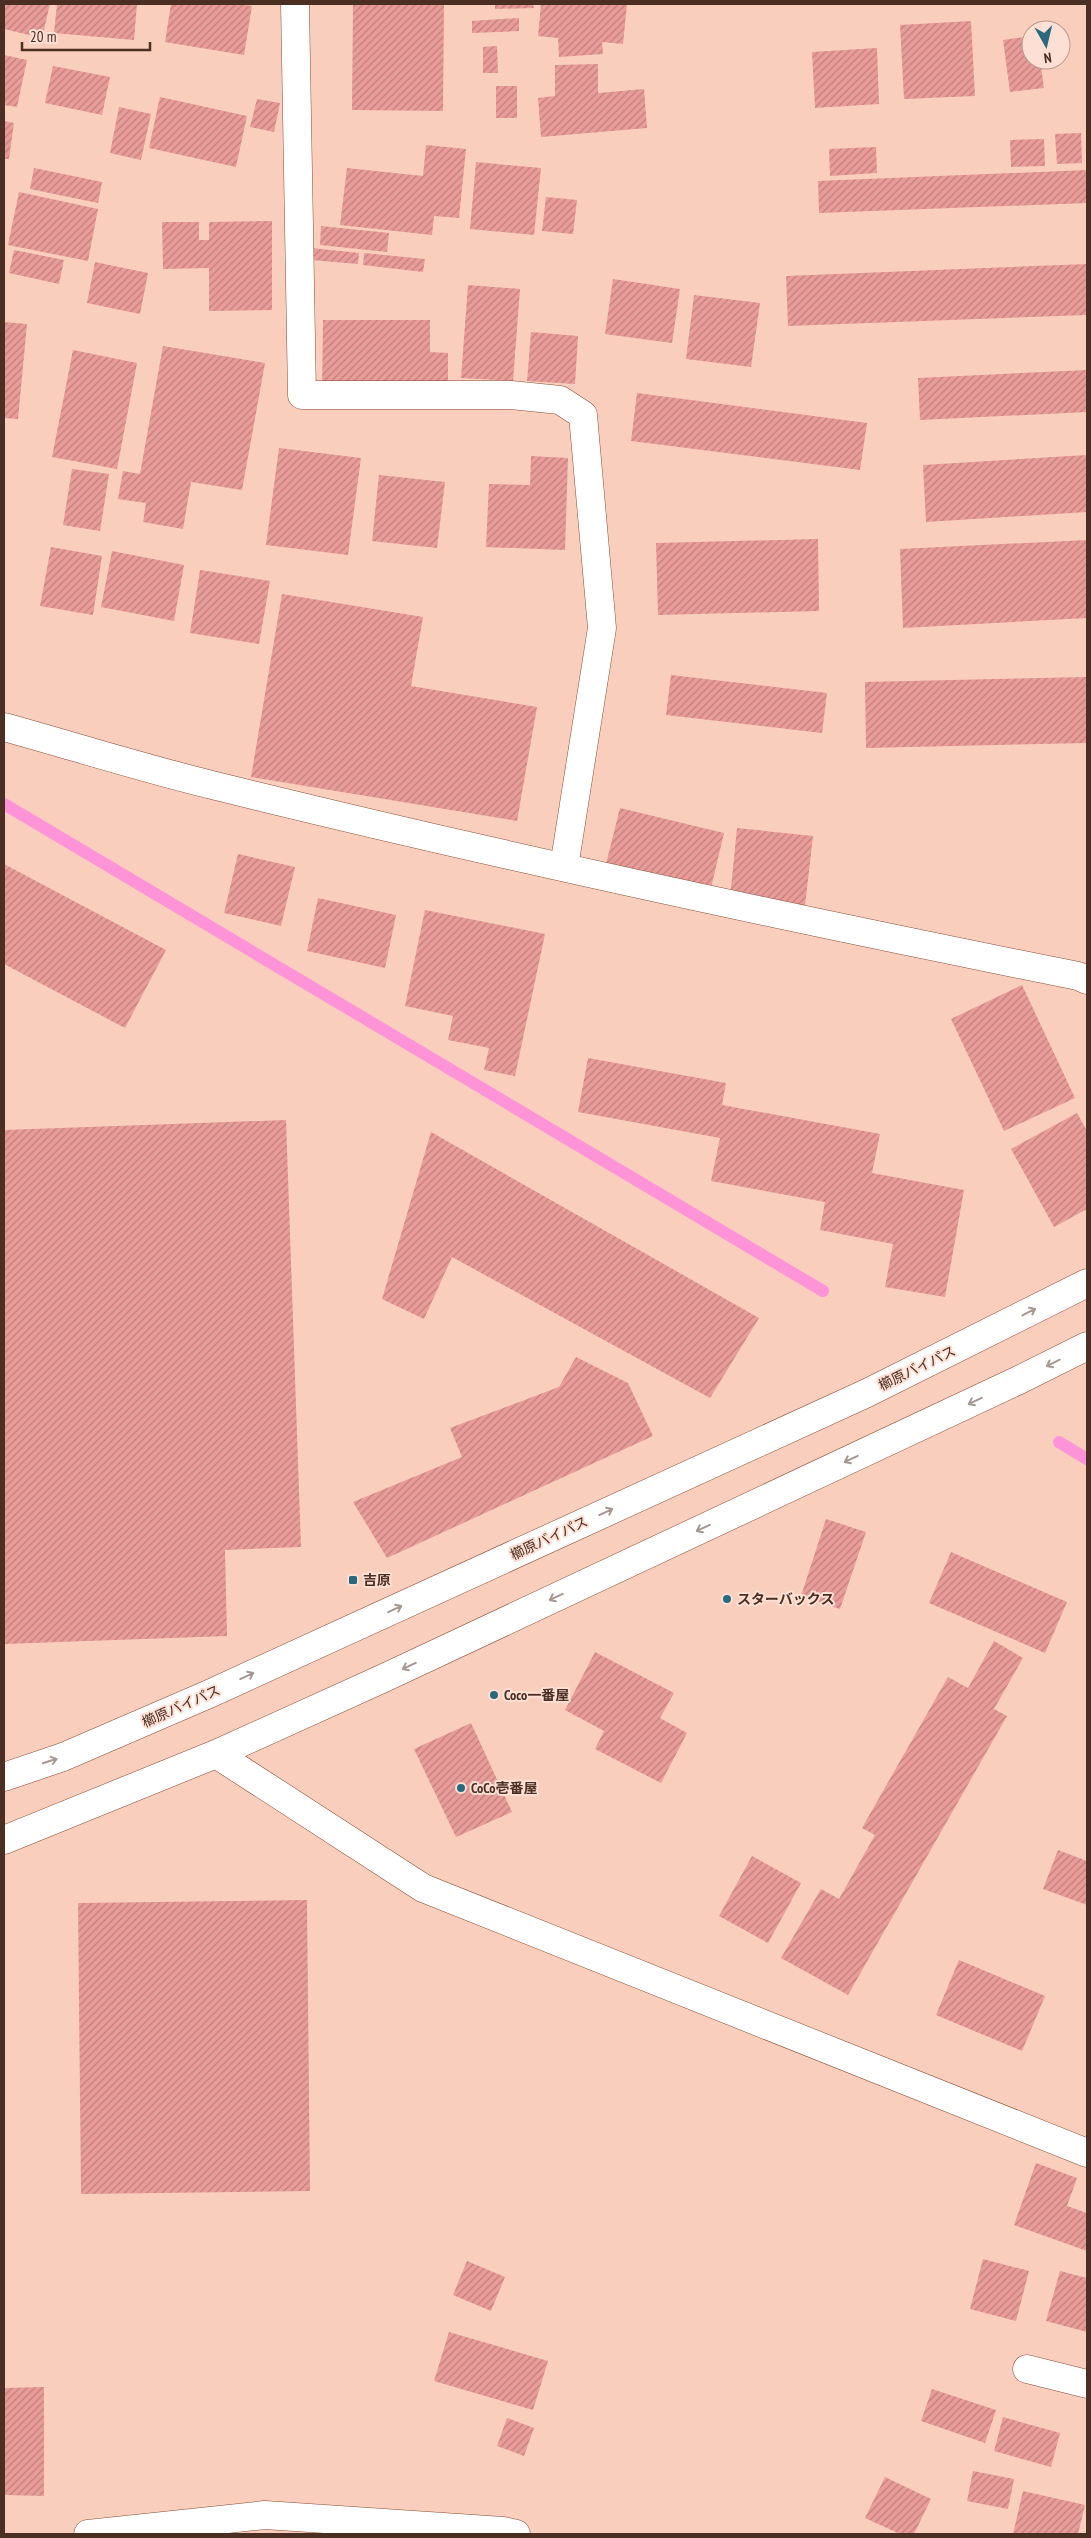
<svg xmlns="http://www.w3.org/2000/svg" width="1091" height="2538" viewBox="0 0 1091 2538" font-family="'PT Sans Narrow','Noto Sans JP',sans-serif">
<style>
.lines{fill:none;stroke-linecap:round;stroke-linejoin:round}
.stream{stroke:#ff93d8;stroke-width:12}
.building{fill:url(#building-hatch)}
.minor-casing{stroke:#8b4d34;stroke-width:29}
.minor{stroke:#fff;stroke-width:28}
.oneway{stroke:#a59791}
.poi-dot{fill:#29697e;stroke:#fddfd3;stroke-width:2}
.labels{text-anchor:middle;stroke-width:4;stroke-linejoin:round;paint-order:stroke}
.street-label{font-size:14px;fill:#4b2f23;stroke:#fddfd3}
.poi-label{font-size:14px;font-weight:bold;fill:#4b2f23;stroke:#fddfd3;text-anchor:start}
</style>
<defs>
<pattern id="building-hatch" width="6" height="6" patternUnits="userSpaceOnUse" patternTransform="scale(1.25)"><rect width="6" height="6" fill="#e99c99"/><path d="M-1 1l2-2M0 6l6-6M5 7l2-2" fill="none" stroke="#bf807c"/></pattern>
</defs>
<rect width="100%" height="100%" fill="#facebd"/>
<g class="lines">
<path class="stream" d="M4,804L823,1291
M1059,1442L1087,1459"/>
</g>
<path class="building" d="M4,4H50L42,38L4,29Z
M57,4H137L134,40L54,33Z
M171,4H237L252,6L244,55L165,42Z
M353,4H444L443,111L352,110Z
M495,4H533L534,8L495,9Z
M541,4H627L623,44L602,42L603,54L559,57L558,38L538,36Z
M519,18V31L472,33V21Z
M971,21L975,96L904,99L900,25Z
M1031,36V60H1040L1044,88L1010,92L1003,40Z
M497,46L498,73H483V47Z
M877,48L879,104L815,108L812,52Z
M4,55L27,60L17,107L4,105Z
M598,64V93L644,89L647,128L541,137L538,98L555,96V65Z
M53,66L110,77L102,115L45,103Z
M496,86H517V118H496Z
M160,97L247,116L236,167L149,148Z
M257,99L280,103L274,132L250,127Z
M119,107L151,114L141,160L110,153Z
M4,121L14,123L9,159H4Z
M1081,133L1082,163L1057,164L1055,134Z
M1044,139L1045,166L1011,167L1010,140Z
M426,145L466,149L459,218L434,216L432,235L340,225L347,168L423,176Z
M876,147L877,173L830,176L829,149Z
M476,162L541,168L534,235L470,229Z
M34,168L102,182L98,203L30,189Z
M1087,170V203L819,213L818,181Z
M19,192L98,209L88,261L8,245Z
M546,197L577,200L573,234L542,231Z
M272,221V310L209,311V268L163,269L162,222H199V240H209V222Z
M321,226L389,233L387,252L320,245Z
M312,248L359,253L358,264L311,260Z
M14,250L64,260L59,284L9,273Z
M364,253L425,259L423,272L363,265Z
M95,262L148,273L140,314L87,303Z
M1087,264V315L788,326L786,276Z
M613,279L680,289L672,343L605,334Z
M468,285L520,289L513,381L461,378Z
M694,295L760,303L751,367L686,359Z
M323,320H430V352L448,353V388H322Z
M4,322L27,324L18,419L4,418Z
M531,332L578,336L575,384L527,381Z
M163,346L265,363L242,490L191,482L183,529L143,522L146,503L118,499L123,471L140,474Z
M73,350L137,363L117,469L52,457Z
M1087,370V412L920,420L918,378Z
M637,393L867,423L860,470L631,441Z
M279,448L361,458L348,555L266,545Z
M1087,455V512L926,522L923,465Z
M531,456L568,458L565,550L486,547L489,484L530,485Z
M72,469L109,474L100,531L63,525Z
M379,475L445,482L437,548L372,541Z
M818,539L819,611L658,615L656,543Z
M1087,540V618L903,628L900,549Z
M51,547L102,556L93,615L40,606Z
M112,551L184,565L174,621L101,607Z
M200,570L270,581L259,644L190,633Z
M282,594L423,617L411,686L537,707L517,821L251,777Z
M671,675L827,693L822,733L666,715Z
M1087,677V743L866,748L865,682Z
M620,808L724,833L711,888L606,864Z
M737,828L813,836L805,906L730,898Z
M238,854L295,867L281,926L224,913Z
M4,864L166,950L125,1028L4,964Z
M318,898L396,915L385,968L307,951Z
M425,910L545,934L515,1076L484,1070L489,1048L448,1040L453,1016L405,1006Z
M1022,985L1075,1098L1004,1131L951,1019Z
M588,1058L726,1083L722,1105L880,1134L872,1173L964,1190L945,1297L885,1287L893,1244L820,1230L825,1202L711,1181L720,1138L578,1112Z
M1077,1113L1087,1131V1209L1054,1227L1011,1149Z
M286,1120L301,1547L225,1550L227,1636L4,1644V1130Z
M431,1132L759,1318L710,1398L452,1257L424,1319L382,1299Z
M576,1357L628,1383L653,1436L387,1558L353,1502L462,1457L450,1428L559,1387Z
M826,1519L866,1532L840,1609L801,1596Z
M951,1552L1067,1602L1045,1653L929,1603Z
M994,1641L1023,1658L994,1709L1007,1716L848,1995L781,1958L821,1889L839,1899L875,1835L862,1828L948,1677L968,1688Z
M595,1652L674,1693L660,1718L687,1733L661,1783L595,1749L604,1731L565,1710Z
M471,1723L512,1812L456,1837L414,1749Z
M1058,1850L1087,1861V1905L1043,1889Z
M752,1856L801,1883L768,1943L719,1916Z
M307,1900L310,2191L81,2194L78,1903Z
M959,1960L1045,1996L1022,2051L936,2015Z
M1036,2163L1077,2178L1067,2206L1087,2213V2251L1014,2225Z
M983,2259L1029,2271L1016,2321L970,2309Z
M467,2261L505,2277L491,2311L453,2295Z
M1060,2271L1087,2278V2332L1046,2321Z
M449,2332L548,2361L533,2410L434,2381Z
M44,2387V2496L4,2495V2388Z
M932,2389L996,2410L985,2443L921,2421Z
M1003,2417L1060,2433L1051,2467L994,2451Z
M507,2418L534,2428L524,2456L497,2446Z
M973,2471L1014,2479L1008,2509L967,2501Z
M885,2477L931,2499L914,2534H900L865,2518Z
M1023,2491L1085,2505L1078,2534H1013Z"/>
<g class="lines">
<g class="minor-casing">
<path id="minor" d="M295,4L302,395H511L560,400L583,415L602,628L564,867
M4,727C73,746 142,768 212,785C499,856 788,918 1078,976L1087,980
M216,1754L423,1888L1087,2153
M4,1777L63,1757L209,1694L867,1393L1087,1283
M4,1840L216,1754L384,1678L1019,1380L1087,1346
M1027,2369L1087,2384
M88,2534L265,2515L503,2531L516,2534"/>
</g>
<use href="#minor" class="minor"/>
</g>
<defs><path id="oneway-shaft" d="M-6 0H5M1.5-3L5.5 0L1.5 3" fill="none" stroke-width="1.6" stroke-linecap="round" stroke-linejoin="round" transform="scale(1.25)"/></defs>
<g class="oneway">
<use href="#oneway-shaft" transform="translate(1029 1312) rotate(-27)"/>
<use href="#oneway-shaft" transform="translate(1053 1363) rotate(153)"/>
<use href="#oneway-shaft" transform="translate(975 1401) rotate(155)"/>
<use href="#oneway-shaft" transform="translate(851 1459) rotate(155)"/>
<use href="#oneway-shaft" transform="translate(606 1512) rotate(-25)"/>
<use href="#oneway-shaft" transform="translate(703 1528) rotate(155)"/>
<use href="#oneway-shaft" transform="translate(556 1597) rotate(155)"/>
<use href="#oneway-shaft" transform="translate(395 1609) rotate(-25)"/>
<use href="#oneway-shaft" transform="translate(409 1666) rotate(155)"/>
<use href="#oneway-shaft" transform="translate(247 1676) rotate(-25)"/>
<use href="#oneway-shaft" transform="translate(50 1761) rotate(-18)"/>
</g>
<g class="poi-dot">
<rect x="348" y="1575" width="10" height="10" rx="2.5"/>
<circle cx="727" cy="1599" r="5"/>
<circle cx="494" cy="1695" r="5"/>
<circle cx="461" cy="1788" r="5"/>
</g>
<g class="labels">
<g class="street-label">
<text transform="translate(917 1368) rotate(-26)" y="5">櫛原バイパス</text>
<text transform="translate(549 1538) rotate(-25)" y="5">櫛原バイパス</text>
<text transform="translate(181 1706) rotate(-24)" y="5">櫛原バイパス</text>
</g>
<g class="poi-label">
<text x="363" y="1585">吉原</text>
<text x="737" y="1604">スターバックス</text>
<text x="504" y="1700">Coco一番屋</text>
<text x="471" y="1793">CoCo壱番屋</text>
</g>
</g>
<rect width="1091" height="2538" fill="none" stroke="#4b2f23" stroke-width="10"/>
<g transform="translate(1046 45) rotate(172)"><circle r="24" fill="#fddfd3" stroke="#b6998d"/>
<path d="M0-4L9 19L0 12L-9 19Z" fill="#29697e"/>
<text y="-8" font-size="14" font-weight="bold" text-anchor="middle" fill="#4b2f23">N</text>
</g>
<path d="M22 42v8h128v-8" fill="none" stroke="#4b2f23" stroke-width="2.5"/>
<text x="30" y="42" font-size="15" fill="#4b2f23" stroke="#fddfd3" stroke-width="4" paint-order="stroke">20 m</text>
</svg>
